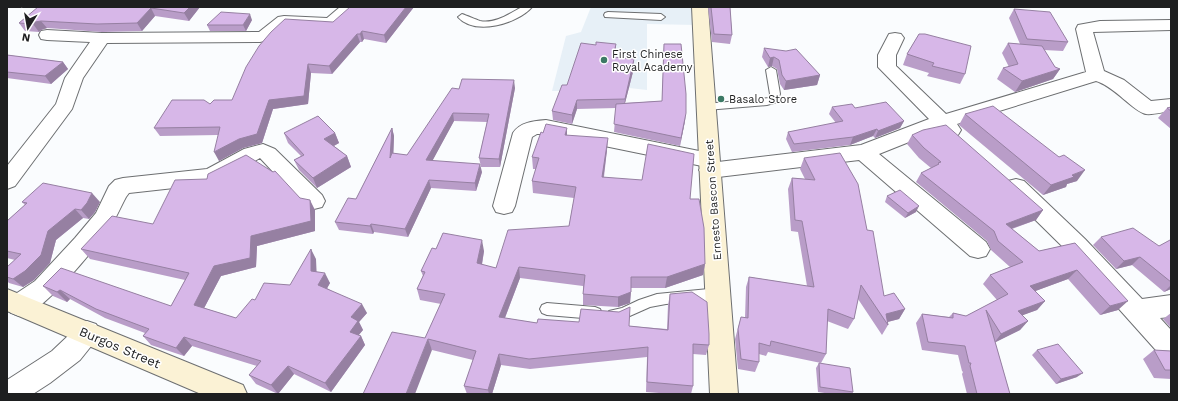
<svg xmlns="http://www.w3.org/2000/svg" width="1178" height="401" viewBox="0 0 1178 401" font-family="'Work Sans',sans-serif">
<style>
.built{fill:#e7f0f7}
.lines{fill:none;stroke-linecap:round;stroke-linejoin:round}
.lane-casing{stroke:#6d6f71;stroke-width:2}
.street-casing{stroke:#6d6f71;stroke-width:2}
.secondary-casing{stroke:#6d6f71;stroke-width:2}
.lane{fill:#fff;fill-rule:evenodd}
.street{fill:#fff;fill-rule:evenodd}
.secondary{fill:#fbf2d5;fill-rule:evenodd}
.wall{fill:#b99dc8}
.shaded-wall{fill:#9680a2}
.building{fill:#d7b7e8;stroke:#9680a2}
.poi-dot{fill:#3c7965;stroke:#fff;stroke-width:1.5}
.labels{text-anchor:middle;stroke-width:3;stroke-linejoin:round;paint-order:stroke}
.poi-label{font-size:11px;fill:#1e1f20;stroke:#fff;text-anchor:start}
.street-label{font-size:11px;fill:#1e1f20;stroke:#fff}
.near-street-label{font-size:13px;fill:#1e1f20;stroke:#fff}
</style>
<rect width="100%" height="100%" fill="#fafcfe"/>
<path class="built" d="M591,7H695L696,25L647,24V90L594,84L593,91H552L566,36L581,32Z"/>
<g class="lines">
<g class="lane-casing">
<path id="lane" d="M522,7H532C517,24 475,36 458,17L462,14C468,16 474,19 480,21C495,24 509,14 522,7Z
M608,12L661,14L665,17L661,20L605,17L604,15L605,13Z
M771,67L776,70L780,94L777,102L767,105L706,110L701,107L706,104L769,98L770,94L766,70Z
M719,288L724,290L726,294L724,298L719,300L666,304L650,307L623,319L614,321L609,319L607,315L609,311L622,308L639,300L657,294Z
M547,303L595,307L600,309L602,313L600,317L595,319L547,315L542,313L540,309L542,305Z"/>
</g>
<g class="street-casing">
<path id="street" d="M340,7H357C338,35 318,28 288,26L273,39L260,42L107,43L83,78L72,109L15,186L7,189V166L56,104L65,78L90,42L47,40L41,39L39,35L41,31L47,30L102,33L259,32L278,17L284,16L327,18Z
M1171,20V30L1093,32L1104,71L1124,80L1151,101L1171,99V111C1163,112 1153,115 1146,114C1134,112 1114,86 1096,81L957,124L961,130L958,135C950,137 945,136 939,130L879,154L986,242L990,249L986,256L978,258L970,256L859,160L710,178L703,175L699,170L702,166L546,134H537L532,137L515,206L512,212L504,214L496,212L493,206L513,133C520,122 534,121 546,120L709,153L716,155L719,160L718,162L861,145L929,119L878,67V55L889,34L895,33L901,34L904,38L896,55V66L946,114L1086,72L1076,29L1078,25L1100,21Z
M263,144L275,149L322,195L325,201L322,207L314,209L306,207L260,158L223,179L210,184L129,193L126,197C121,206 117,216 112,224C100,243 41,316 20,316C17,316 13,313 11,313L7,305L11,297L35,281L75,238L96,213L109,186L115,180L123,178L207,169L244,149Z
M1016,179L1024,181L1085,239L1142,299L1171,295V317L1160,318L1171,330V361L1162,357L1068,252L1008,193L1005,187L1008,181Z
M87,321L96,324L100,332L96,340L80,360L50,383L33,394H7V380L52,351L70,334L78,324Z"/>
</g>
<g class="secondary-casing">
<path id="secondary" d="M692,7H708L738,394H710Z
M7,289L243,385L247,394H201L7,311Z"/>
</g>
<use href="#lane" class="lane"/>
<use href="#street" class="street"/>
<use href="#secondary" class="secondary"/>
</g>
<path class="wall" d="M38,7H200L189,21L155,16L142,31L102,32L47,28L41,30L39,32L25,31L19,23Z
M414,7L386,43L364,39L362,42H360L332,74L311,73L308,104L273,109L262,143L243,148L219,161L218,135L160,136L154,128L210,104L232,100L333,22Z
M708,7H730L732,35L730,44L712,42Z
M1014,9L1068,42L1063,51L1044,50L1055,67L1060,69L1053,79L1015,92L997,79L1003,68L1009,67L1002,53L1008,43L1020,44L1009,18Z
M252,20L246,31H210L207,25Z
M919,34L965,74L960,84L927,76L929,73L903,65L907,54Z
M664,44L685,121L680,146L614,132L616,108L577,109L572,124L553,120L552,111L567,85L616,52L615,57L634,68L625,103L662,101Z
M764,48L820,75L817,85L784,90L780,84L777,69L772,66L768,67L762,57Z
M7,55L63,62L68,69L51,84L7,78Z
M515,88L500,167H481L479,158L487,122L454,121L432,161L482,172L476,191L431,188L408,237L374,232L373,234L339,230L335,222L356,199L392,128L394,136L393,154L407,155L459,89Z
M832,107L855,108L904,121L900,128L875,138L873,136L850,145L792,152L786,139L788,132L836,123L829,114Z
M1171,107V129L1158,118L1167,108Z
M965,114L1077,181L1067,184L1066,187L1043,195L959,125Z
M284,133H335L339,143L334,146L347,156L351,167L317,188L299,170L294,160L301,156L288,143Z
M567,135L607,150L604,177L690,199L705,264L703,275L665,288H631L630,303L618,307L583,305V286L520,278L505,318L537,323L629,326L667,329L668,305L670,294L709,345L706,355L693,354V386L691,394H672L646,392L647,357L530,369L501,365L492,394H467L464,386L473,360L432,350L425,338L441,304L420,300L417,289L423,276L421,271L436,249L484,251L482,265L496,268L569,226L574,198L533,193L532,181L536,169H533L532,157Z
M912,135L1043,210L1036,220L1012,229L1039,251L1075,243L1118,310L1100,315L1068,279L1035,291L1045,301L1037,310L1022,315L1028,321L1020,330L995,342L1010,394H967L962,374L963,372L962,371L958,355L922,350L916,323L922,314L949,317L953,313L966,316L997,300L983,284L990,275L1010,267L991,250L987,241L916,182L921,173L931,168L919,158L907,144Z
M804,158L867,230L884,296L905,309L899,319L888,322V325L882,335L858,299L854,319L848,329L827,321L826,354L821,363L768,352L766,356L759,354V362L755,372L738,369L735,339L741,317L745,318L746,287L749,277L807,286L798,232L791,231L788,189L792,178L805,179L800,169Z
M887,196L916,212L905,218L885,202Z
M300,198L315,210V231L257,246L256,267L221,276L204,308L236,318L255,300L290,285L316,259V272L330,283L327,288L367,313L359,322L363,330L358,335L361,336L365,345L331,392L294,374L278,394L256,384L249,375L257,366L192,346L184,356L151,345L143,336L145,333L105,318L70,299L67,302L53,296L43,286L171,306L185,280L90,259L81,249L153,224Z
M22,202H100L95,212L89,219L83,218L56,240L50,263L34,280L23,287L9,283L7,281V267L15,260L7,258V221L25,205Z
M1101,237L1159,246L1171,240V289L1164,292L1132,265L1116,269L1093,245Z
M1171,313V328L1163,319Z
M1037,350L1077,377L1056,384L1032,355Z
M1154,350L1171,351V379L1154,378L1143,359Z
M819,363L853,392L852,394H831L818,392L816,368Z"/>
<path class="shaded-wall" d="M190,7H200L189,21L184,13Z
M406,7H414L386,43L384,35Z
M151,8L155,16L142,31L137,23Z
M250,14L252,20L246,31L243,25Z
M41,21L47,28L41,30L39,32L33,24L35,22Z
M362,31L364,39L362,42L360,34Z
M357,34L360,42L332,74L329,66Z
M616,44V52L613,65V57Z
M774,57L772,66L768,67L770,58Z
M634,59V68L624,107L625,99Z
M63,62L68,69L51,84L45,76Z
M308,64L311,73L308,104L273,109L262,143L243,148L219,161L214,152L239,139L269,100Z
M1060,69L1053,79L1015,92L1022,81Z
M820,75L817,85L784,90L786,81Z
M514,80L515,88L500,167L499,159Z
M577,100V109L572,124V115Z
M453,113L454,121L428,169L426,160Z
M686,113L685,121L680,146L681,138Z
M904,121L900,128L875,138L878,131Z
M392,128L394,136L393,166L390,158Z
M567,128V140L565,135Z
M877,129L873,136L850,145L853,137Z
M335,133L339,143L328,149L324,139Z
M608,138L607,150L602,188V177Z
M347,156L351,167L317,188L313,178Z
M480,164L482,172L476,191L475,183Z
M1085,170L1077,181L1067,184L1066,187L1043,195L1051,185L1072,175Z
M429,180L431,188L408,237L405,229Z
M92,193L100,202L95,212L89,219L81,210Z
M310,200L315,210V231L257,246L256,267L221,276L201,314L194,305L214,266L251,236Z
M919,206L916,212L905,218L908,213Z
M75,209L83,218L56,240L50,263L34,280L23,287L13,279L48,231Z
M1043,210L1036,220L999,233L1006,224Z
M371,224L374,232L373,234L370,226Z
M482,240L484,251L480,275L477,263Z
M311,249L316,259L317,281L311,271Z
M1140,257L1132,265L1116,269L1124,261Z
M705,264L703,275L665,288L667,277Z
M519,267L520,278L501,328L499,317Z
M1077,270L1068,279L1022,296L1030,286Z
M325,273L330,283L324,294L318,285Z
M1171,285V289L1164,292Z
M60,290L70,299L67,302L57,292Z
M631,292L630,303L618,307V297Z
M1045,301L1037,310L1010,320L1018,311Z
M1128,301L1118,310L1100,315L1110,306Z
M362,304L367,313L359,322L363,330L354,341L350,332L351,317Z
M905,309L899,319L887,322L886,314Z
M1028,321L1020,330L994,343L1001,334Z
M361,336L365,345L331,392L325,383Z
M184,337L192,346L184,356L176,348Z
M428,339L432,350L415,394H406Z
M499,354L501,365L492,394H489L488,390Z
M288,366L294,374L278,394L271,385Z
M1083,373L1077,377L1056,384L1061,379Z"/>
<path class="building" d="M38,7H190L184,13L151,8L137,23L97,24L41,21L35,22L33,24L19,23Z
M350,7H406L384,35L362,31L360,34H357L329,66L308,64L304,96L269,100L257,134L239,139L214,152L220,127L154,128L172,100H204L210,104L214,100H232L246,67L259,46L271,32L285,19L333,22Z
M711,7H730L732,35L714,34Z
M1014,9L1050,12L1068,42L1027,39Z
M221,12L250,14L243,25H207Z
M919,34H925L971,46L965,74L932,66L934,63L907,54Z
M596,42L616,44L613,57L634,59L625,99L577,100L572,115L552,111L562,85H567L581,43L596,45Z
M1008,43L1042,46L1055,67L1060,69L1022,81L1003,68L1018,64Z
M664,44H681L686,94V113L681,138L614,124L616,104L662,101Z
M764,48L786,51L796,49L820,75L786,81L782,75L779,60L774,57L770,58Z
M7,55L63,62L45,76L7,72Z
M462,79L514,80L499,159L479,158L489,114L453,113L426,160L480,164L475,183L429,180L405,229L371,224L370,226L335,222L348,198L356,199L392,128L390,158L392,153L407,155L452,88L459,89Z
M886,102L904,121L878,131L877,129L853,137L794,144L788,132L843,121L832,107L852,104L855,108Z
M993,106L1059,157L1064,155L1085,170L1072,175L1074,177L1051,185L965,114Z
M1171,107V111L1167,108Z
M318,116L335,133L324,139L347,156L313,178L294,160L304,155L284,133Z
M546,124L567,128L565,135L608,138L602,177L642,180L648,144L694,154L690,199H699L704,228L705,264L667,277H631V292L618,297L583,294L585,275L519,267L499,317L537,323L538,319L579,322L581,309L619,312L630,307L629,326L668,330L670,294L692,292L707,302L709,334V345L693,344V386L647,382L648,347L529,359L499,354L488,390L464,386L476,351L428,339L406,394H363L392,332L425,338L445,294L417,289L425,272L421,271L432,248L436,249L443,233L482,240L477,263L496,268L508,230L569,226L576,187L532,181L539,158L532,157L541,132L543,133Z
M946,125L1043,210L1006,224L1039,251L1075,243L1128,301L1110,306L1077,270L1030,286L1045,301L1018,311L1028,321L1001,334L986,310L1010,394H977L970,366L971,363H969L965,346L928,342L922,314L953,318V313L966,316L1008,294L990,275L1023,262L998,241L994,231L921,173L939,164L938,163L941,162L924,148L912,135L923,130Z
M840,153L858,184L867,230L873,231L884,296L894,293L905,309L886,314L888,325L861,285L854,319L828,309L826,354L771,341L770,346L759,343V362L741,359L738,329L741,317L748,318L749,277L814,287L802,221L795,220L792,178L815,180L804,158Z
M246,155L273,172L275,171L300,198L310,200L311,221L251,236L250,258L214,266L194,305L236,318L252,299L255,300L264,283L290,285L311,249V271L325,273L318,285L362,304L351,317L358,321L350,332L361,336L325,383L288,366L271,385L249,375L261,361L184,337L176,348L143,336L149,329L96,309L60,290L57,292L43,286L61,268L171,306L189,273L81,249L112,216L153,224L175,180L207,179L208,174Z
M43,183L92,193L87,203L81,210L75,209L48,231L41,255L25,271L13,279L7,277V267L21,254L7,251V221L27,203L22,202Z
M900,190L919,206L908,213L887,196Z
M1133,228L1159,246L1170,240H1171V282L1140,257L1124,261L1101,237Z
M1058,344L1083,373L1061,379L1037,350Z
M1154,350L1171,351V370H1165Z
M819,363L850,368L853,392L820,387Z"/>
<g class="poi-dot">
<circle cx="604" cy="60" r="4"/>
<circle cx="721" cy="99" r="4"/>
</g>
<g class="labels">
<g class="poi-label">
<text x="612" y="58">First Chinese<tspan x="612" dy="13">Royal Academy</tspan></text>
<text x="729" y="103">Basalo Store</text>
</g>
<g class="street-label">
<text transform="translate(713 200) rotate(-94)" y="4">Ernesto Bascon Street</text>
</g>
<g class="near-street-label">
<text transform="translate(120 347) rotate(23)" y="5">Burgos Street</text>
</g>
</g>
<rect width="1178" height="401" fill="none" stroke="#1e1f20" stroke-width="16"/>
<g transform="translate(28 28) rotate(191)" stroke="#ffffff" stroke-width="3" paint-order="stroke">
<path d="M0-3L7 15L0 10L-7 15Z" fill="#1e1f20"/>
<text y="-6" font-size="11" font-weight="bold" text-anchor="middle" fill="#1e1f20">N</text>
</g>
</svg>
